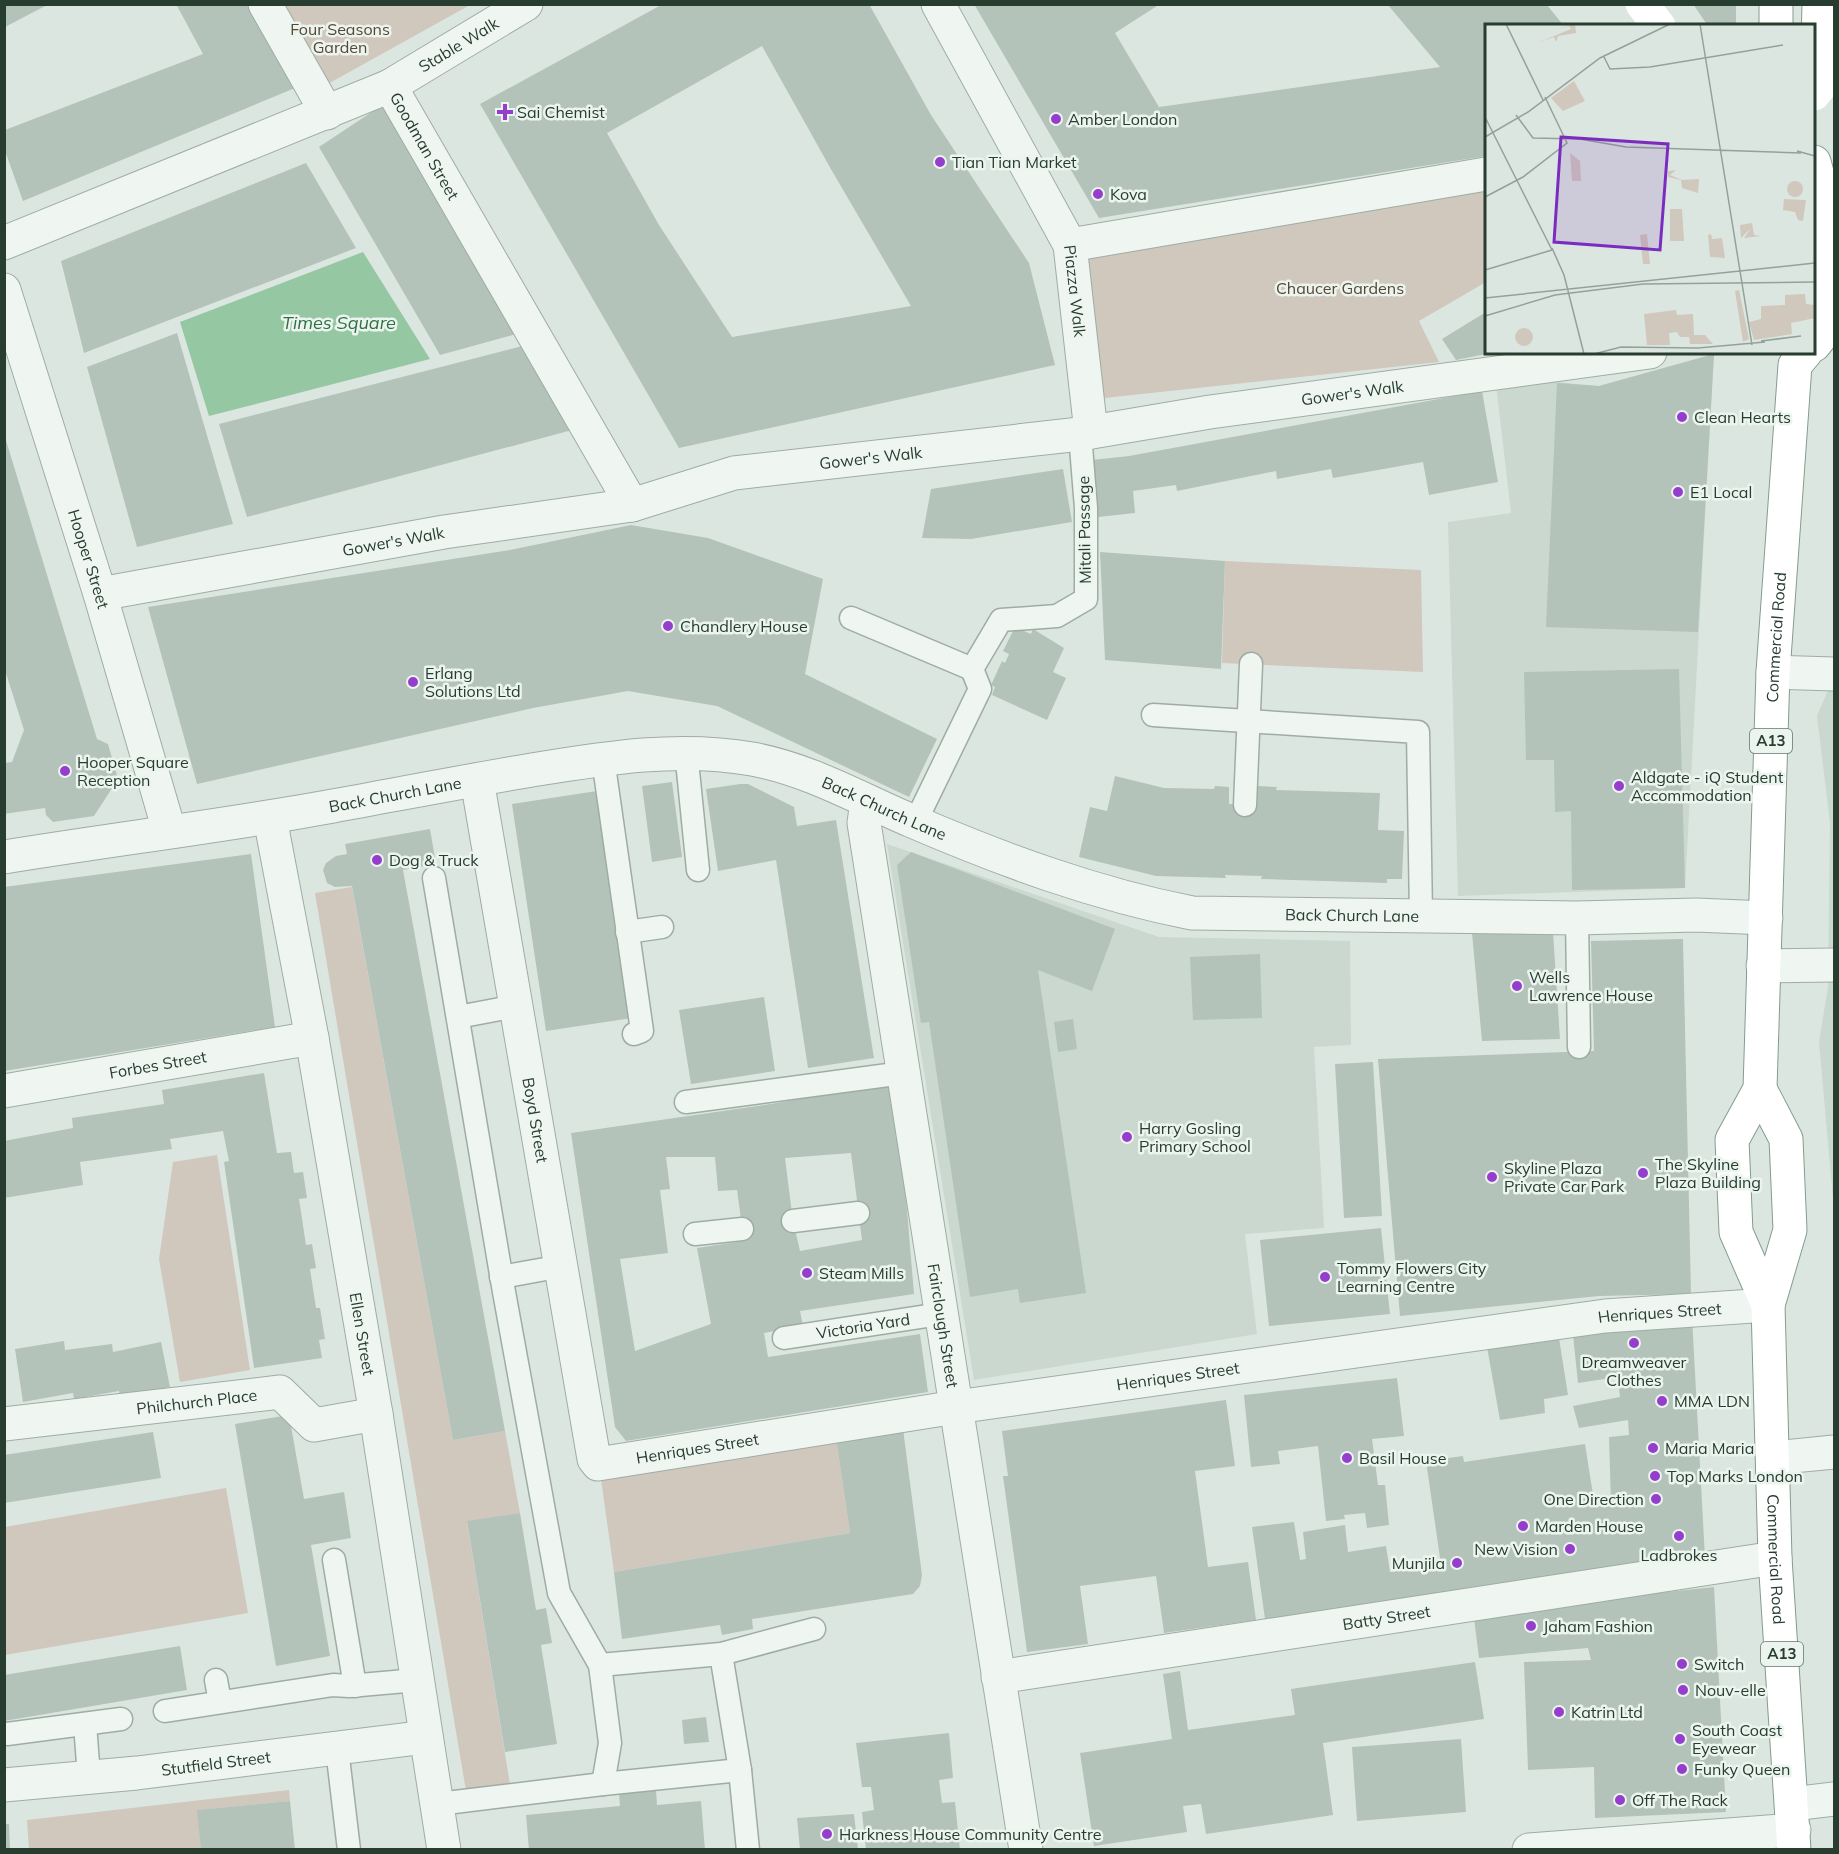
<svg xmlns="http://www.w3.org/2000/svg" width="1839" height="1854" viewBox="0 0 1839 1854" font-family="Mulish,sans-serif">
<style>
.built{fill:#cad8cf}
.green{fill:#d0c7bd}
.water{fill:#96c7a3}
.building{fill:#b3c3b9;fill-rule:evenodd}
.lines{fill:none;stroke-linecap:round;stroke-linejoin:round}
.service-casing{stroke:#9eada4;stroke-width:25}
.pedestrian-casing{stroke:#9eada4;stroke-width:35}
.minor-casing{stroke:#9eada4;stroke-width:35}
.trunk-casing{stroke:#839d8d;stroke-width:35}
.service{stroke:#eff5f1;stroke-width:22}
.pedestrian{stroke:#eff5f1;stroke-width:33}
.minor{stroke:#eff5f1;stroke-width:33}
.secondary{stroke:#fff;stroke-width:33}
.trunk{stroke:#fff;stroke-width:33}
.poi-dot{fill:#953ece;stroke:#ebf4ee;stroke-width:2}
.labels{text-anchor:middle;stroke-width:5;stroke-linejoin:round;paint-order:stroke}
.shield{fill:#ebf4ee;stroke:#617468;stroke-width:1.5}
.shield-label{font-size:15px;font-weight:bold;fill:#263d2f}
.park-label{font-size:16px;fill:#584833;stroke:#ebf4ee}
.street-label{font-size:16px;fill:#263d2f;stroke:#ebf4ee}
.poi-label{font-size:16px;fill:#263d2f;stroke:#ebf4ee;text-anchor:start}
.water-label{font-size:18px;font-style:italic;fill:#307144;stroke:#ebf4ee}
.inset-road{fill:none;stroke:#93a299;stroke-width:1.5}
.view{fill:#7b2cbf;fill-opacity:0.15;stroke:#7b2cbf;stroke-width:3}
.inset-edge{fill:none;stroke:#263d2f;stroke-width:3}
</style>
<rect width="100%" height="100%" fill="#dce6e0"/>
<path class="built" d="M1714,354L1685,888L1458,896L1448,522L1511,513L1495,376L1599,386Z
M1834,676V1210L1819,1042L1828,987L1830,823L1817,716Z
M887,844L1159,937L1350,941L1351,1045L1314,1047L1324,1228L1245,1234L1257,1334L974,1380Z"/>
<path class="green" d="M280,5H470L326,85Z
M1486,186V282L1419,321L1439,362L1095,399L1077,236Z
M1225,561L1421,570L1423,672L1222,663Z
M352,887L453,1440L505,1431L520,1513L467,1522L510,1784L466,1791L315,893Z
M217,1155L250,1370L180,1382L159,1259L173,1162Z
M836,1438L850,1533L614,1572L601,1479Z
M226,1488L248,1613L5,1655V1527Z
M289,1790L290,1801L198,1810L201,1849H29L27,1820Z"/>
<path class="water" d="M363,252L430,359L209,416L180,322Z"/>
<path class="building" d="M5,4H49L5,27Z
M176,4H248L295,88L23,201L5,151V130L203,54Z
M663,4H869L931,115L1029,263L1055,365L679,448L480,104ZM762,46L832,171L911,306L732,337L659,225L607,133Z
M974,4H1160L1115,33L1159,107L1440,67L1388,5H1547L1564,26H1486V156L1099,218Z
M1693,4H1736V22L1735,26H1708Z
M390,100L531,330L440,355L319,147Z
M306,163L356,248L84,353L61,261Z
M1486,312V354L1456,360L1442,339Z
M177,333L233,524L137,547L87,367Z
M538,342L572,430L247,517L219,424Z
M1714,354L1698,632L1546,627L1557,383L1599,386Z
M1482,391L1498,482L1429,495L1423,462L1333,478L1331,469L1277,479L1276,471L1177,491L1176,485L1133,491L1135,513L1098,517L1092,460L1129,456Z
M5,437L97,739L108,744L118,779L94,816L53,822L46,815L45,808L4,814V763L12,762L24,730L4,667Z
M1063,469L1072,522L971,539L922,538L931,489Z
M631,525L708,538L823,579L805,674L937,739L909,797L717,706L628,691L533,708L197,784L148,607L510,550Z
M1100,552L1225,561L1221,669L1105,660Z
M1015,627L1031,634L1033,629L1064,648L1053,672L1066,678L1047,720L992,695L995,687L991,685L1002,661L1005,663L1009,654L1003,651Z
M1679,669L1685,888L1572,890L1571,811L1555,812L1554,760H1526L1524,672Z
M1115,776L1164,788L1214,789L1215,786L1229,787V804L1257,805L1258,786L1277,787L1276,790L1380,793L1378,830L1404,831L1402,879H1387V883L1261,879L1262,876L1225,875L1226,878L1156,876L1079,857L1090,807L1107,811Z
M672,782L682,857L652,862L642,786Z
M740,784H748L794,807L797,826L836,820L874,1058L808,1068L776,860L718,871L706,789Z
M597,791L632,1018L546,1031L512,804Z
M430,829L436,864L403,870L505,1431L453,1440L352,886L335,887L327,883L323,870L326,863L336,856L347,854L345,844Z
M911,852L1115,929L1092,991L1038,970L1086,1293L1020,1303L1018,1289L970,1297L929,1022L921,1023L897,865Z
M251,854L275,1027L4,1071V887Z
M1553,932L1560,1039L1482,1041L1472,933Z
M1683,939L1691,1294L1599,1296L1400,1316L1378,1059L1594,1051L1591,941Z
M1260,954L1262,1018L1193,1020L1190,957Z
M764,997L775,1071L691,1084L679,1010Z
M1073,1019L1077,1049L1058,1052L1054,1022Z
M1373,1062L1382,1216L1344,1218L1335,1064Z
M264,1073L277,1153L291,1152L294,1173L303,1172L307,1198L299,1199L306,1245L312,1244L316,1268L310,1269L316,1308H320L325,1339L319,1340L322,1358L254,1368L224,1162L229,1161L223,1131L170,1139L172,1149L80,1162L83,1185L4,1198V1141L73,1128L72,1118L164,1104L162,1090Z
M890,1083L902,1150L914,1294L800,1311L803,1326L764,1333L768,1357L920,1334L928,1392L626,1441L615,1427L571,1133L777,1103ZM851,1153L862,1240L800,1251L793,1221L785,1158ZM666,1157H715L718,1191L737,1190L744,1241L697,1248L711,1324L635,1351L620,1259L668,1253L660,1190L670,1189Z
M1381,1228L1390,1314L1269,1326L1260,1240Z
M1692,1317L1705,1558L1265,1619L1252,1527L1294,1522L1300,1560L1306,1559L1303,1532L1345,1525L1348,1552L1386,1546L1390,1572L1441,1565L1426,1461L1463,1456L1464,1462L1585,1444L1595,1507L1611,1505L1609,1437L1629,1435L1628,1420L1579,1428L1573,1406L1620,1397L1618,1377L1578,1383L1573,1335Z
M1559,1338L1568,1395L1544,1399L1545,1413L1500,1420L1487,1347Z
M64,1341L65,1350L112,1344L113,1352L161,1342L170,1387L120,1396L119,1391L74,1399L73,1393L23,1402L15,1349Z
M1397,1378L1404,1436L1372,1439L1378,1485H1385L1389,1525L1367,1528L1365,1513L1344,1515L1345,1519L1326,1521L1318,1446L1278,1451L1280,1464L1251,1467L1244,1395Z
M1226,1400L1235,1466L1195,1471L1208,1567L1248,1562L1256,1620L1164,1633L1156,1576L1080,1586L1088,1644L1027,1652L1003,1476H1008L1002,1431Z
M289,1415L304,1499L344,1492L351,1538L311,1545L330,1656L276,1666L235,1424Z
M903,1429L922,1575L920,1586L913,1594L752,1619L753,1629L722,1635L720,1625L622,1639L614,1572L850,1533L836,1438Z
M153,1432L161,1478L4,1503V1455Z
M520,1513L536,1610L546,1608L552,1643L541,1645L557,1744L505,1752L467,1521Z
M1714,1587L1726,1812L1595,1818L1594,1767L1528,1770L1524,1662L1591,1660L1588,1648L1479,1658L1474,1618L1584,1601Z
M180,1646L187,1690L4,1721V1675Z
M1475,1662L1484,1719L1323,1743L1333,1815L1206,1834L1201,1804L1183,1806L1187,1832L1094,1846L1080,1753L1172,1739L1163,1674L1180,1671L1188,1730L1295,1715L1291,1689Z
M706,1717L709,1742L684,1744L682,1720Z
M949,1733L953,1778L939,1780L942,1803L955,1802L960,1850H866L862,1812L874,1810L871,1787H862L856,1743Z
M1461,1739L1466,1812L1357,1821L1352,1747Z
M656,1790L657,1805L701,1801L705,1850H529L526,1815L620,1806L619,1793Z
M290,1801L295,1850H201L197,1810Z
M854,1814L858,1850H800L797,1818Z
M4,1824H9L10,1850H4Z"/>
<g class="lines">
<g class="service-casing">
<g id="service">
<path d="M851,618L972,669"/>
<path d="M1153,715L1418,732L1421,916"/>
<path d="M686,751L698,870"/>
<path d="M603,759L642,1031L634,1034"/>
<path d="M1245,805L1251,664"/>
<path d="M915,823L980,689L972,669L1001,620L1057,616L1086,599V508L1080,434"/>
<path d="M434,878L504,1292L559,1593L600,1665L610,1743L603,1784L438,1804"/>
<path d="M1577,918L1579,1047"/>
<path d="M627,932L662,927"/>
<path d="M458,1017L516,1006"/>
<path d="M686,1102L903,1073"/>
<path d="M793,1221L858,1213"/>
<path d="M695,1234L742,1229"/>
<path d="M501,1277L562,1266"/>
<path id="s1" d="M784,1338L940,1314"/>
<path d="M334,1560L355,1686"/>
<path d="M721,1654L740,1770L748,1850"/>
<path d="M600,1665L721,1654L814,1629"/>
<path d="M216,1680L220,1702"/>
<path d="M165,1711L333,1685L349,1686L417,1680"/>
<path d="M85,1724L89,1777"/>
<path d="M7,1734L121,1719"/>
<path d="M337,1749L349,1850"/>
<path d="M603,1784L740,1770"/>
</g>
</g>
<g class="pedestrian-casing">
<g id="pedestrian">
<path d="M265,4L327,113"/>
<path id="s2" d="M938,4L1070,245L1091,432"/>
<path id="s3" d="M390,86L526,4"/>
<path id="s4" d="M4,243L390,86L632,505"/>
<path d="M1070,245L1486,174"/>
</g>
</g>
<g class="minor-casing">
<g id="minor">
<path id="s5" d="M4,290L100,594L169,830"/>
<path id="s6" d="M100,594L444,532L632,505L734,473L1080,434L1210,412L1650,352"/>
<path d="M1773,672L1834,674"/>
<path id="s7" d="M477,780L594,1459L598,1464L956,1407L1605,1316L1768,1305"/>
<path id="s8" d="M867,801L864,823L1026,1850"/>
<path id="s9" d="M270,818L312,1038L376,1414L444,1850"/>
<path id="s10" d="M4,857C114,839 224,826 333,806C399,794 466,781 532,770C606,758 678,746 752,759C808,769 860,799 912,821C1003,860 1095,894 1192,913L1577,918L1696,915L1766,918"/>
<path d="M1763,966L1834,965"/>
<path id="s11" d="M4,1091L312,1038"/>
<path id="s12" d="M4,1424L280,1392L314,1425L376,1414"/>
<path d="M1773,1458L1834,1452"/>
<path id="s13" d="M998,1677L1775,1558"/>
<path id="s14" d="M4,1785L137,1773L426,1737"/>
<path d="M1792,1804L1834,1799"/>
<path d="M1529,1850L1794,1830"/>
</g>
</g>
<g class="trunk-casing">
<g id="trunk">
<path d="M1776,4V26"/>
<path d="M1814,61L1818,45L1819,4"/>
<path d="M1814,162L1819,180L1822,335L1814,345"/>
<path id="s15" d="M1760,1089L1786,1139L1790,1230L1768,1305L1775,1558L1794,1850"/>
<path id="s16" d="M1768,1305L1736,1232L1732,1140L1760,1089L1773,672L1795,365L1806,352"/>
</g>
</g>
<use href="#service" class="service"/>
<use href="#pedestrian" class="pedestrian"/>
<use href="#minor" class="minor"/>
<path class="secondary" d="M1642,4L1659,26
M1814,94L1834,69"/>
<use href="#trunk" class="trunk"/>
</g>
<g class="poi-dot">
<path d="M502 103h6v6h6v6h-6v6h-6v-6h-6v-6h6z"/>
<circle cx="1056" cy="119" r="6"/>
<circle cx="940" cy="162" r="6"/>
<circle cx="1098" cy="194" r="6"/>
<circle cx="1682" cy="417" r="6"/>
<circle cx="1678" cy="492" r="6"/>
<circle cx="668" cy="626" r="6"/>
<circle cx="413" cy="682" r="6"/>
<circle cx="65" cy="771" r="6"/>
<circle cx="1619" cy="786" r="6"/>
<circle cx="377" cy="860" r="6"/>
<circle cx="1517" cy="986" r="6"/>
<circle cx="1127" cy="1137" r="6"/>
<circle cx="1643" cy="1173" r="6"/>
<circle cx="1492" cy="1177" r="6"/>
<circle cx="807" cy="1273" r="6"/>
<circle cx="1325" cy="1277" r="6"/>
<circle cx="1634" cy="1343" r="6"/>
<circle cx="1662" cy="1401" r="6"/>
<circle cx="1653" cy="1448" r="6"/>
<circle cx="1347" cy="1458" r="6"/>
<circle cx="1655" cy="1476" r="6"/>
<circle cx="1656" cy="1499" r="6"/>
<circle cx="1523" cy="1526" r="6"/>
<circle cx="1679" cy="1536" r="6"/>
<circle cx="1570" cy="1549" r="6"/>
<circle cx="1457" cy="1563" r="6"/>
<circle cx="1531" cy="1626" r="6"/>
<circle cx="1682" cy="1664" r="6"/>
<circle cx="1683" cy="1690" r="6"/>
<circle cx="1559" cy="1712" r="6"/>
<circle cx="1680" cy="1739" r="6"/>
<circle cx="1682" cy="1769" r="6"/>
<circle cx="1620" cy="1800" r="6"/>
<circle cx="827" cy="1834" r="6"/>
</g>
<g class="labels">
<g class="shield">
<rect x="1750" y="729" width="42" height="24" rx="4.5"/>
<rect x="1761" y="1642" width="42" height="24" rx="4.5"/>
</g>
<g class="shield-label">
<text x="1771" y="746">A13</text>
<text x="1782" y="1659">A13</text>
</g>
<g class="park-label">
<text x="340" y="35">Four Seasons<tspan x="340" dy="18">Garden</tspan></text>
<text x="1340" y="294">Chaucer Gardens</text>
</g>
<g class="street-label">
<text dy="6" stroke="none"><textPath href="#s3" startOffset="80">Stable Walk</textPath></text>
<text dy="6" stroke="none"><textPath href="#s4" startOffset="486">Goodman Street</textPath></text>
<text dy="6" stroke="none"><textPath href="#s2" startOffset="321">Piazza Walk</textPath></text>
<text dy="6" stroke="none"><textPath href="#s6" startOffset="1270">Gower's Walk</textPath></text>
<text dy="6" stroke="none"><textPath href="#s6" startOffset="784">Gower's Walk</textPath></text>
<text transform="translate(1084 530) rotate(-91)" y="6">Mitali Passage</text>
<text dy="6" stroke="none"><textPath href="#s6" startOffset="298">Gower's Walk</textPath></text>
<text dy="6" stroke="none"><textPath href="#s5" startOffset="282">Hooper Street</textPath></text>
<text dy="6" stroke="none"><textPath href="#s16" startOffset="682">Commercial Road</textPath></text>
<text dy="6" stroke="none"><textPath href="#s10" startOffset="396">Back Church Lane</textPath></text>
<text dy="6" stroke="none"><textPath href="#s10" startOffset="898">Back Church Lane</textPath></text>
<text dy="6" stroke="none"><textPath href="#s10" startOffset="1384">Back Church Lane</textPath></text>
<text dy="6" stroke="none"><textPath href="#s11" startOffset="156">Forbes Street</textPath></text>
<text dy="6" stroke="none"><textPath href="#s7" startOffset="345">Boyd Street</textPath></text>
<text dy="6" stroke="none"><textPath href="#s7" startOffset="1768">Henriques Street</textPath></text>
<text dy="6" stroke="none"><textPath href="#s1" startOffset="80">Victoria Yard</textPath></text>
<text dy="6" stroke="none"><textPath href="#s8" startOffset="531">Fairclough Street</textPath></text>
<text dy="6" stroke="none"><textPath href="#s9" startOffset="524">Ellen Street</textPath></text>
<text dy="6" stroke="none"><textPath href="#s7" startOffset="1282">Henriques Street</textPath></text>
<text dy="6" stroke="none"><textPath href="#s12" startOffset="194">Philchurch Place</textPath></text>
<text dy="6" stroke="none"><textPath href="#s7" startOffset="796">Henriques Street</textPath></text>
<text dy="6" stroke="none"><textPath href="#s15" startOffset="480">Commercial Road</textPath></text>
<text dy="6" stroke="none"><textPath href="#s13" startOffset="393">Batty Street</textPath></text>
<text dy="6" stroke="none"><textPath href="#s14" startOffset="213">Stutfield Street</textPath></text>
</g>
<g class="poi-label">
<text x="517" y="118">Sai Chemist</text>
<text x="1068" y="125">Amber London</text>
<text x="952" y="168">Tian Tian Market</text>
<text x="1110" y="200">Kova</text>
<text x="1694" y="423">Clean Hearts</text>
<text x="1690" y="498">E1 Local</text>
<text x="680" y="632">Chandlery House</text>
<text x="425" y="679">Erlang<tspan x="425" dy="18">Solutions Ltd</tspan></text>
<text x="77" y="768">Hooper Square<tspan x="77" dy="18">Reception</tspan></text>
<text x="1631" y="783">Aldgate - iQ Student<tspan x="1631" dy="18">Accommodation</tspan></text>
<text x="389" y="866">Dog &amp; Truck</text>
<text x="1529" y="983">Wells<tspan x="1529" dy="18">Lawrence House</tspan></text>
<text x="1139" y="1134">Harry Gosling<tspan x="1139" dy="18">Primary School</tspan></text>
<text x="1655" y="1170">The Skyline<tspan x="1655" dy="18">Plaza Building</tspan></text>
<text x="1504" y="1174">Skyline Plaza<tspan x="1504" dy="18">Private Car Park</tspan></text>
<text x="1337" y="1274">Tommy Flowers City<tspan x="1337" dy="18">Learning Centre</tspan></text>
<text x="819" y="1279">Steam Mills</text>
<text x="1634" y="1368" text-anchor="middle">Dreamweaver<tspan x="1634" dy="18">Clothes</tspan></text>
<text x="1674" y="1407">MMA LDN</text>
<text x="1665" y="1454">Maria Maria</text>
<text x="1359" y="1464">Basil House</text>
<text x="1667" y="1482">Top Marks London</text>
<text x="1644" y="1505" text-anchor="end">One Direction</text>
<text x="1535" y="1532">Marden House</text>
<text x="1558" y="1555" text-anchor="end">New Vision</text>
<text x="1679" y="1561" text-anchor="middle">Ladbrokes</text>
<text x="1445" y="1569" text-anchor="end">Munjila</text>
<text x="1543" y="1632">Jaham Fashion</text>
<text x="1694" y="1670">Switch</text>
<text x="1695" y="1696">Nouv-elle</text>
<text x="1571" y="1718">Katrin Ltd</text>
<text x="1692" y="1736">South Coast<tspan x="1692" dy="18">Eyewear</tspan></text>
<text x="1694" y="1775">Funky Queen</text>
<text x="1632" y="1806">Off The Rack</text>
<text x="839" y="1840">Harkness House Community Centre</text>
</g>
<g class="water-label">
<text x="339" y="329">Times Square</text>
</g>
</g>
<g transform="translate(1485 24)">
<rect width="330" height="330" fill="#dce6e0"/>
<path d="M90,0L91,9L73,12L71,18L69,13L52,19L86,5L84,2L71,5ZM89,57L100,77L78,87L66,74ZM85,129L95,137L96,157H87ZM191,146L185,151L197,156L214,155L213,169L197,164L196,156L183,153V147ZM302 165a8 8 0 1 1 16 0a8 8 0 1 1-16 0ZM299,175L321,176L318,197L313,196L310,188L298,186ZM185,185H197L199,217H185ZM267,199L269,211L276,212L259,214L266,204L256,214L255,201ZM162,210L165,240H158L155,211ZM226,210L227,215L237,214L240,234L225,233L223,211ZM254,266L264,315L258,318L250,267ZM320,270L321,280L330,281V294L306,299L307,310L269,316L264,298L276,295V282L300,281V271ZM191,286L192,291L208,290L209,311H220L228,320H205L204,313H195L192,308L184,309L185,321H162L159,290ZM30 313a9 9 0 1 1 18 0a9 9 0 1 1-18 0Z" fill="#d0c7bd"/>
<path class="inset-road" d="M21,0L58,76M215,0L267,321M119,33L125,45L165,43L298,21M31,91L48,114L95,115L141,123L316,129M0,93L67,226L0,246M0,113L43,88L115,34L185,0M312,127L330,132M0,173L38,153L82,119L60,73M67,224L79,251L99,330M0,274L330,239M0,292L70,271L158,260L330,258M276,317L316,312M109,330L136,323L213,324L280,318"/>
<path class="view" d="M76,113L183,120L175,226L69,218Z"/>
<rect width="330" height="330" class="inset-edge"/>
</g>
<rect width="1839" height="1854" fill="none" stroke="#263d2f" stroke-width="12"/>
</svg>
